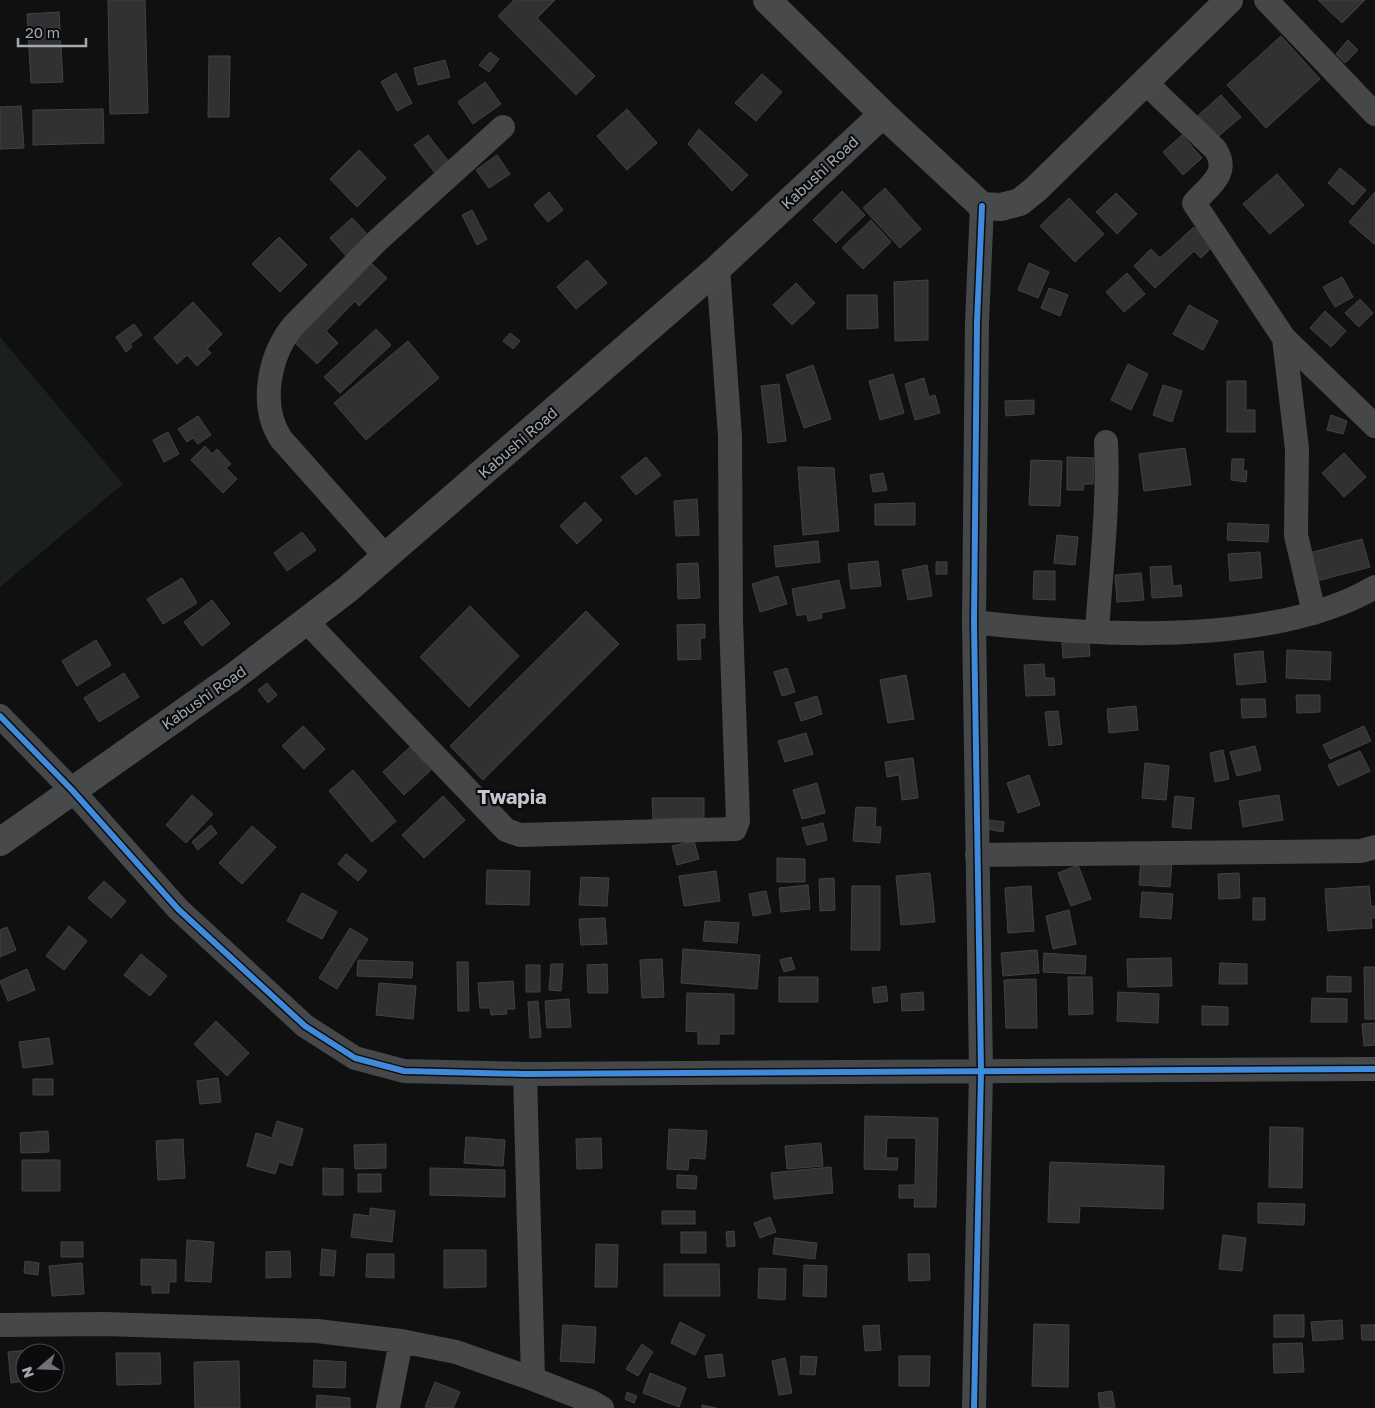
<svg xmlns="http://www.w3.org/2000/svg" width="1375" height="1408" viewBox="0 0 1375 1408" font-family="'Golos Text',sans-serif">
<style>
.green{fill:#1a201b}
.building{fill:#313133;stroke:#404244}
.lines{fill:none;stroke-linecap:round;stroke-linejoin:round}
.minor{stroke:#454749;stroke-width:24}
.major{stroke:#47494b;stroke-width:28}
.cycleway-casing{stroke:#0b0b0c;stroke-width:9}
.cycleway{stroke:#408adc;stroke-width:6}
.labels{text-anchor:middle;stroke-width:4.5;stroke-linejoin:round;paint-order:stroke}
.street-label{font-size:15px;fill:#a2a9b1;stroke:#0b0b0c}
.district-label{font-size:20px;font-weight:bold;fill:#c2c7cd;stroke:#0b0b0c}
</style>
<rect width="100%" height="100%" fill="#101011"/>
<path class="green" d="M0,337L123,484L0,587Z"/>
<path class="building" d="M108,0H145L148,113L110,114Z
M514,0H555L537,18L595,76L576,95L498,16Z
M1318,0H1365L1342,23Z
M59,12L63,82L31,83L27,14Z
M1281,36L1320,79L1266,128L1227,85Z
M1348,40L1358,50L1345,63L1336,54Z
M490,52L499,59L489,72L479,65Z
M209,56H230L229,117H208Z
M445,60L450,77L418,85L414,68Z
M396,73L412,103L397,111L381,82Z
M762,74L782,92L756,121L735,103Z
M485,82L501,104L473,124L458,102Z
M1221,95L1241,117L1214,140L1195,118Z
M21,106L24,148L0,149V107Z
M103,109L104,143L33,145V110Z
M627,109L657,143L627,170L597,136Z
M699,129L748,175L732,191L688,144Z
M428,135L449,162L435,173L414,145Z
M1182,135L1202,158L1183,175L1163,152Z
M359,150L386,178L357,207L330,179Z
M497,155L510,174L489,188L476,170Z
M1340,168L1366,190L1353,205L1328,183Z
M1277,174L1304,205L1270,234L1243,204Z
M885,188L921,229L900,248L863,208Z
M842,191L865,215L836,243L813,220Z
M549,192L563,210L548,222L534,205Z
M1375,192V243L1374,244L1349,222Z
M1116,193L1137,214L1117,234L1096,212Z
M1069,198L1104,234L1075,262L1040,226Z
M472,210L487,239L477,245L462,215Z
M352,218L371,238L349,259L330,238Z
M871,220L891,242L863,269L842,248Z
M1194,227L1212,247L1201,258L1194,251L1155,288L1134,266L1151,249L1160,258Z
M279,237L307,265L280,292L252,264Z
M587,260L607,283L576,309L557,287Z
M371,263L387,278L359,306L355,301L326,331L338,343L317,364L294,342Z
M1029,263L1049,272L1038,298L1018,290Z
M1127,273L1145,294L1124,312L1106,292Z
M1342,277L1353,297L1335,307L1323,287Z
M928,280V340L895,341L894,282Z
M796,283L815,303L792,325L773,305Z
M1049,288L1068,295L1060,316L1041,308Z
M847,295H877L878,328L847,329Z
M1360,299L1373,313L1359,327L1345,313Z
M193,302L222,334L207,349L211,353L197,366L187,355L177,364L154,338Z
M1189,305L1218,321L1203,350L1173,334Z
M1325,311L1346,331L1331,347L1310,328Z
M134,324L142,335L130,344L132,347L126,352L116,337Z
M376,329L391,345L340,393L324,377Z
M510,333L520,341L513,349L503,341Z
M408,341L439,378L366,440L334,403Z
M1128,364L1148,374L1131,410L1111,400Z
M813,365L831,419L804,428L786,375Z
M893,374L904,413L880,420L869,381Z
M924,378L929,397L935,395L940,413L915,420L905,384Z
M1227,381H1246V410H1255V432H1227Z
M779,384L786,441L768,443L761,386Z
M1163,385L1182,391L1172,422L1153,415Z
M1034,400V414L1006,416L1005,401Z
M1331,415L1347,421L1343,434L1327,430Z
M198,416L211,435L198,444L193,438L187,442L178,429Z
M168,432L179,454L164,462L153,440Z
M205,446L212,454L217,449L231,464L226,468L237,479L223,493L191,460Z
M1185,448L1191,485L1144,491L1139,454Z
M1344,453L1366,477L1344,497L1322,473Z
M646,457L661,475L636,495L621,477Z
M1067,457L1094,458L1093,484H1084L1083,490H1067Z
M1232,459H1244L1243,471H1247L1246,482L1231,480Z
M1031,460L1062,461L1060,506L1029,505Z
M798,467L834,468L839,531L803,535Z
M883,473L887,490L873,492L870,475Z
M697,499L699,535L676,536L674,501Z
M585,502L602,520L577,544L560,526Z
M915,503V525H875V504Z
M1228,523L1269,525L1268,542L1227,540Z
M302,532L316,550L287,571L274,553Z
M1057,535L1078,537L1075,565L1054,563Z
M1362,539L1370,567L1317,581L1309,553Z
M818,541L820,562L776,567L774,546Z
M1260,552L1262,578L1230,581L1228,554Z
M878,561L881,586L851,589L848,564Z
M936,562H947V574H936Z
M698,563L700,598L678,599L677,564Z
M927,565L932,596L908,600L902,570Z
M1171,566L1173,586L1181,585L1182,596L1152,598L1150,567Z
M1034,571H1055V600L1033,599Z
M1141,573L1144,600L1117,602L1115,575Z
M778,576L787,604L760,612L752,584Z
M182,578L197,603L163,624L147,599Z
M839,580L845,608L821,613L822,618L808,621L807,614L797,616L792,589Z
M212,600L230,624L202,646L184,622Z
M470,606L519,656L469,707L420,657Z
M586,611L619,644L483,780L450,746Z
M705,624V638H700L701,659L678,660L677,625Z
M96,640L111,665L77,686L62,661Z
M1089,641L1090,656L1063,658L1062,643Z
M1287,650L1331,652L1330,680L1286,678Z
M1263,651L1266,682L1237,685L1234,654Z
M1044,664L1045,678H1054L1055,695L1026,696L1024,665Z
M787,668L795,692L782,696L774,672Z
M124,673L139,697L99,722L84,698Z
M906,675L914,719L888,723L880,680Z
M267,683L277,695L268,703L258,690Z
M1296,695H1320V712L1297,713Z
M817,696L822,714L801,721L795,703Z
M1241,699H1265L1266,717L1242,718Z
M1136,706L1138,730L1109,733L1107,709Z
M1058,711L1062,744L1049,746L1045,712Z
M303,726L325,749L304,769L282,746Z
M1364,726L1371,741L1330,759L1323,745Z
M806,733L813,754L785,762L778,741Z
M1255,746L1261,770L1237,776L1230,752Z
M410,747L431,770L404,795L383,772Z
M1223,750L1229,779L1215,782L1210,753Z
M1360,751L1370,771L1338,786L1328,765Z
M913,758L918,798L902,800L899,775L887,777L885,762Z
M1145,763L1169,766L1166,800L1142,798Z
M353,770L396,821L372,842L329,791Z
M1029,775L1040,805L1018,813L1007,783Z
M817,783L825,813L802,819L793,790Z
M192,795L213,814L186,843L166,825Z
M1279,795L1283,820L1243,827L1239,801Z
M443,796L465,820L424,858L402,835Z
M1175,796L1194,798L1191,829L1172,827Z
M652,798H704V818L653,819Z
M856,807L876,808L875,827H881L880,843L853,841Z
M988,820L1004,822L1003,832L987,829Z
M823,823L827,840L807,845L802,828Z
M211,825L217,833L198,850L192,842Z
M252,826L276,847L242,884L219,863Z
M694,841L699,859L677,865L672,846Z
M346,854L367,871L358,881L338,864Z
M777,858L805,859V882H777Z
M1141,859L1172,862L1170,887L1139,885Z
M1078,865L1091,899L1071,906L1058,873Z
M487,870L530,871L529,905L486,904Z
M716,871L720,901L684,906L679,876Z
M930,873L935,922L901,925L896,876Z
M1239,873L1240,898L1219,899L1218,874Z
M581,877L609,878L607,906L579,905Z
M834,878L835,910L820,911L819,879Z
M104,881L126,901L111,918L88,898Z
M808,885L810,909L781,912L779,888Z
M852,886H880V950H851Z
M1031,886L1034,931L1008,933L1005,888Z
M1369,886L1371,906H1375V918H1371L1372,928L1328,931L1325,889Z
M766,891L771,913L753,916L749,894Z
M1142,892L1173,894L1171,919L1140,917Z
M302,893L337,912L322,939L287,921Z
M1253,898H1265V920H1253Z
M1069,910L1076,944L1053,949L1046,916Z
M605,918L607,944L581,945L579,919Z
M705,921L739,923L737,943L703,941Z
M69,926L87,941L64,970L46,956Z
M7,927L16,950L0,957V930Z
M350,928L368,939L337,989L319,978Z
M683,949L760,955L757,989L681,983Z
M1037,950L1039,973L1003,976L1001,953Z
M1044,953L1086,956L1085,974L1043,972Z
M141,954L167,976L150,996L124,975Z
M791,957L795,969L784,972L780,960Z
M1171,958L1172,986L1128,987L1127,959Z
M662,959L664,997L642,998L640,960Z
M358,960L413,962L412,978L357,976Z
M457,962H468L469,1011H458Z
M1220,963L1247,964V984H1219Z
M551,964H563L561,991L549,990Z
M607,964L608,993H588L587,965Z
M526,965H540V992H526Z
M1364,967H1375V1019H1365Z
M27,969L35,990L8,1001L0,981Z
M1327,976L1351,977V992H1327Z
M779,977H818V1002H779Z
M1068,977H1092L1093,1014L1069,1015Z
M1036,979L1037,1028H1006L1004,980Z
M513,981L515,1009H506L507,1014L491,1015L490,1008H480L478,983Z
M379,983L416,986L413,1019L376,1015Z
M886,986L888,1001L874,1003L872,988Z
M923,992L924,1010L902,1011L901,994Z
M1118,992L1159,994L1158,1023L1117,1021Z
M687,993L734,994V1034H719V1044H698V1032L686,1031Z
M1312,998L1347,999V1022H1311Z
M569,999L571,1027L547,1028L545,1001Z
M538,1001L541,1037L530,1038L528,1002Z
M1202,1006L1228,1007V1025H1202Z
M216,1021L249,1053L227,1076L194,1044Z
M1375,1023V1045L1364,1046L1362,1024Z
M49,1038L53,1064L23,1068L19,1042Z
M218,1078L221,1102L200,1104L197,1081Z
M33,1079H53V1095H33Z
M865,1116L938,1118L936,1207H914L915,1198H899V1185H915L916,1138H887L886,1158H898L897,1170L864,1169Z
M277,1121L303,1129L292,1166L279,1162L275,1174L247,1166L256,1133L272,1138Z
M1270,1127L1303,1128L1302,1188L1269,1187Z
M669,1129L707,1131L705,1159L689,1158L688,1170L667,1169Z
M48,1131L49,1152L21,1153L20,1133Z
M466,1137L505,1140L503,1166L464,1163Z
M601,1138L602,1168L577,1169L576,1139Z
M183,1139L185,1178L158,1180L156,1141Z
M821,1143L823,1166L787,1169L785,1146Z
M386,1144V1168L355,1169L354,1145Z
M22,1160H60V1191H22Z
M1050,1162L1164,1166L1163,1209L1080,1206L1079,1223L1048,1222Z
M831,1167L833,1193L774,1199L771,1173Z
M323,1168L343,1169V1195H323Z
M430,1168L505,1170V1197L430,1195Z
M358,1174H381V1192H358Z
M677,1175L697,1176L696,1189L677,1188Z
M1258,1203L1305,1204L1304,1225L1258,1223Z
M370,1208L395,1211L392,1242L351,1237L354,1214L370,1216Z
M662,1211H695V1224H662Z
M770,1217L776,1232L760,1238L754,1223Z
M734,1231L735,1246L727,1247L726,1232Z
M681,1232H706V1253H681Z
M1223,1235L1246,1238L1242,1271L1219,1269Z
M775,1238L817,1243L815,1259L773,1254Z
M187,1240L214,1242L211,1282L185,1281Z
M61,1242H83V1257H61Z
M596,1244L618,1245L617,1287H595Z
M322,1249L336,1251L334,1276L320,1275Z
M444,1250H486V1287L444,1288Z
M290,1251L291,1277L266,1278V1252Z
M367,1254H394V1278L366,1277Z
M908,1254H929L930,1280L909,1281Z
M141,1259L176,1260V1282H169V1293H152V1285H141Z
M25,1261L39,1263L38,1275L24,1273Z
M82,1263L84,1294L52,1296L49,1266Z
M664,1264H719L720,1296H664Z
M804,1265L827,1266L826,1297L803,1296Z
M759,1268L786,1269L785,1300L758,1298Z
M1274,1315H1304V1337H1274Z
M1342,1320L1343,1339L1313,1341L1311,1322Z
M680,1322L705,1335L695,1355L671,1343Z
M1034,1324L1069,1325L1068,1387L1032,1386Z
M563,1325L596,1327L594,1363L560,1361Z
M879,1325L881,1350L865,1351L863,1326Z
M1361,1325H1375V1340H1362Z
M1302,1343L1304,1372L1274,1373L1273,1344Z
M642,1344L653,1352L638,1376L626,1369Z
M41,1349V1353H25V1381L11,1383L8,1352Z
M116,1353H160L161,1384L117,1385Z
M722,1354L725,1376L708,1378L705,1356Z
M801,1356L817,1357L815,1375L800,1374Z
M899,1356H930L929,1386H899Z
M785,1358L792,1393L779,1395L772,1361Z
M314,1360L346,1362L345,1388L313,1387Z
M239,1361L240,1408H195L194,1362Z
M650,1373L686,1388L679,1407L643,1393Z
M435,1382L460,1392L453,1408L425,1407Z
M1112,1391L1115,1407L1100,1408L1098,1393Z
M627,1392L637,1396L634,1403L625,1399Z
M317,1395L350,1398V1408H316Z
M702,1405L716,1408H702Z"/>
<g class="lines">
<path class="minor" d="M1266,0L1375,114
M1146,83L1215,149C1231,173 1210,185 1194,203L1284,338L1375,426
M1284,338L1297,449L1296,535L1314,613
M386,557L281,439C259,405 269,356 293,326L378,240L503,127
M307,622L506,830L520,835L735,829L738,821L731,621L730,437L718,268
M974,622C1091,636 1271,648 1375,587
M1097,632C1101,568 1109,506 1106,442
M0,716L72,790L178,909L305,1026L355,1058L404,1071L525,1074L1375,1069
M977,855L1361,851L1375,847
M525,1074L533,1379
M0,1325L105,1324L317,1331L401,1341L456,1352L533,1379L592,1402L602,1408
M388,1408L401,1341
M974,1408L981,1071L974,622L977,322L982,206"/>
<path class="major" d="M883,114L982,206L1001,207L1020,202L1036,189L1229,0
M0,842L232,678L348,589L718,268L883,114L767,0"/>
<g class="cycleway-casing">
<path id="cycleway" d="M0,716L72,790L178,909L305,1026L355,1058L404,1071L525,1074L1375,1069
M974,1408L981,1071L974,622L977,322L982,206"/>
</g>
<use href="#cycleway" class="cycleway"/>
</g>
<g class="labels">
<g class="street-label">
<text transform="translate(820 173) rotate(-43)" y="5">Kabushi Road</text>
<text transform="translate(518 443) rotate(-41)" y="5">Kabushi Road</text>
<text transform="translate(204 698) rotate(-35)" y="5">Kabushi Road</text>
</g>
<g class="district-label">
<text x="512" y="804">Twapia</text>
</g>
</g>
<g transform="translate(40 1368) rotate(251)"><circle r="24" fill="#0b0b0c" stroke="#474a4e"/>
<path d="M0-4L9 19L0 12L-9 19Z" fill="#6f7379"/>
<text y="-8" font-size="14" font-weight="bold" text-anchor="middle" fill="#a2a9b1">N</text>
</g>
<path d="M18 38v8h68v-8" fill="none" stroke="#a2a9b1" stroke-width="2.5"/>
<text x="25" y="38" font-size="15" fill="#a2a9b1" stroke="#0b0b0c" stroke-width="4" paint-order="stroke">20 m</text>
</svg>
